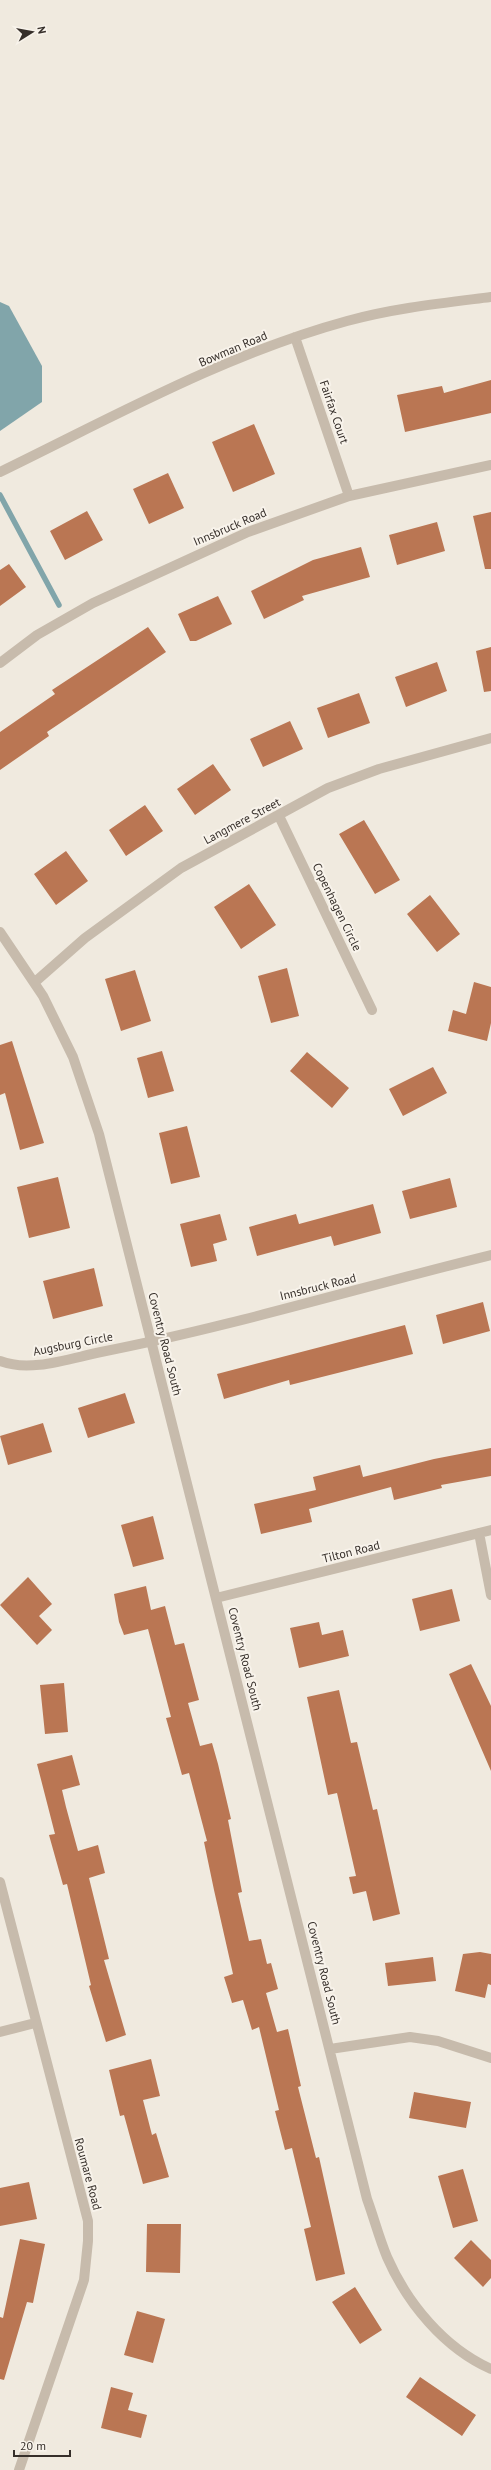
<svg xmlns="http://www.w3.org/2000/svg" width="491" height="2470" viewBox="0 0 491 2470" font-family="'PT Sans',sans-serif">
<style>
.water{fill:#81a5aa}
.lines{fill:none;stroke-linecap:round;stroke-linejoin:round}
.stream{stroke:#81a5aa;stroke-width:5.5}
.building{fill:#ba7653}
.minor{stroke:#c7bbac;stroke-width:10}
.labels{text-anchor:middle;stroke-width:4;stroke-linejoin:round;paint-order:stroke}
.street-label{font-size:12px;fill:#362f2a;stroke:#f8f3eb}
</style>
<rect width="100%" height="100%" fill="#f0eadf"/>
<path class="water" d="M0,302L9,306L42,366V402L0,431Z"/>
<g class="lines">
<path class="stream" d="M0,495L59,605"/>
</g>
<path class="building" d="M491,380V413L405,432L397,395L442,386L444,393Z
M254,424L275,474L233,492L212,442Z
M168,473L184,508L149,524L133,489Z
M87,511L103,540L65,560L50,531Z
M491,512V569H485L473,516Z
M437,522L445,551L397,565L389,535Z
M361,547L370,577L302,596L304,600L264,619L251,591L313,560Z
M9,564L26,587L0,606V570Z
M218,596L232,624L196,641H190L178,614Z
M148,627L166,652L47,732L49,736L0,770V732L55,694L52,690Z
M491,647V691L484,692L476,651Z
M437,662L447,691L406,707L395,677Z
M359,693L370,723L328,738L317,708Z
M290,721L303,749L263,767L250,739Z
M213,764L231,790L195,815L177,789Z
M145,805L163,831L126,856L109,830Z
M364,820L400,880L375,894L339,834Z
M66,851L88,881L56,905L34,874Z
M249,884L276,925L241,949L214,907Z
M430,895L460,934L437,952L407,914Z
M287,968L299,1016L271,1023L258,976Z
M135,970L151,1021L121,1031L105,979Z
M474,982L491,987V1023L487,1041L448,1031L453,1010L466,1014Z
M12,1041L44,1143L20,1150L5,1093L0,1095V1045Z
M162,1051L174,1091L148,1098L137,1058Z
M307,1052L349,1088L332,1108L290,1071Z
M433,1067L447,1093L403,1116L389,1089Z
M187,1126L200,1177L171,1184L159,1133Z
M58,1177L70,1228L29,1238L17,1187Z
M450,1178L457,1207L410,1219L402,1191Z
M373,1204L381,1233L334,1246L331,1236L257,1256L249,1227L296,1214L299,1224Z
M220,1214L227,1240L213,1244L217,1261L191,1267L180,1224Z
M94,1268L103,1306L53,1319L43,1281Z
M483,1302L490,1331L443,1344L436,1315Z
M405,1325L413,1354L290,1385L289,1380L224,1399L217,1374Z
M125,1393L135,1423L88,1438L78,1408Z
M43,1423L52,1452L8,1465L0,1436Z
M491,1448V1476L441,1485L442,1488L394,1500L391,1487L309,1509L312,1522L261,1534L254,1504L316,1490L313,1477L360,1465L363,1477L434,1459Z
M153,1516L164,1559L133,1567L121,1525Z
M28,1577L52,1604L39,1616L52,1630L37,1645L0,1605Z
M146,1586L151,1610L165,1606L175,1645L184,1643L199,1700L188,1703L200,1746L212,1743L218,1764L231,1819L228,1820L242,1892L238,1893L249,1941L261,1939L267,1964L271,1963L278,1989L266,1993L277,2032L288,2029L301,2086L298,2087L316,2158L319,2157L345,2274L316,2281L304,2229L311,2227L292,2148L285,2150L275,2111L279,2110L259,2027L252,2030L243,2000L232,2003L224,1977L233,1974L214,1890L204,1842L207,1841L189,1773L182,1775L166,1718L171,1717L148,1629L124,1635L119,1622L114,1594Z
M452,1589L460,1621L420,1631L412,1599Z
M319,1622L322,1635L343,1630L349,1656L299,1668L290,1628Z
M471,1664L491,1706V1771L449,1674Z
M64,1683L68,1732L45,1734L40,1685Z
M339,1690L351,1743L357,1742L373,1810L377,1809L400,1914L373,1921L366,1891L353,1894L349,1877L356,1876L337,1793L328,1795L307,1697Z
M72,1755L80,1785L62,1790L66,1807L78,1851L98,1845L105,1873L89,1878L109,1959L104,1960L126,2035L106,2042L89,1986L91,1985L67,1884L63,1885L49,1835L55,1834L37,1764Z
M480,1952L491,1954V1985L488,1984L485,1998L455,1991L463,1954Z
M433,1957L436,1981L388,1986L385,1963Z
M151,2059L160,2096L143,2100L152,2135L156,2133L169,2177L143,2184L124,2115L120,2116L109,2070Z
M414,2092L471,2102L466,2128L409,2118Z
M463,2169L478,2221L453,2228L438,2176Z
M29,2182L37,2219L0,2226V2188Z
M147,2224H181L180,2273L146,2272Z
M20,2239L45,2244L33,2303L27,2302L4,2380L0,2379V2317L3,2318Z
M471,2240L491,2260V2278L483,2287L454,2258Z
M355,2287L382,2330L360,2344L332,2302Z
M137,2311L165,2319L153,2363L124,2355Z
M420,2377L476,2415L462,2436L406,2397Z
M111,2387L133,2393L128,2410L147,2415L141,2438L101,2428Z"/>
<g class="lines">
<path class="minor" d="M295,337L349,496
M0,472C113,417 226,354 347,321C394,308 443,303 491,297
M0,663L37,635L93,603L248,532L349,496L491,465
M279,816L372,1010
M0,932L43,996L73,1057L99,1134L367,2199C374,2218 379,2238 387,2257C407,2303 444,2348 491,2369
M35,982L85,938L181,868L328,788L379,769L491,738
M0,1361C30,1373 71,1358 101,1352C233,1326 361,1287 491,1255
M479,1533L491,1595
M216,1598L491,1530
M0,1882L88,2221V2241L84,2280L19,2470
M0,2032L35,2023
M330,2049L410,2037L438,2041L491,2058"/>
</g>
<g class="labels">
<g class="street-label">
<text transform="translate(233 349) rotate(-23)" y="4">Bowman Road</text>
<text transform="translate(334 412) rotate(71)" y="4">Fairfax Court</text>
<text transform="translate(230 527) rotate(-23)" y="4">Innsbruck Road</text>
<text transform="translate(242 821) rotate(-28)" y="4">Langmere Street</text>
<text transform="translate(337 907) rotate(64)" y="4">Copenhagen Circle</text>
<text transform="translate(318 1287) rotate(-14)" y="4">Innsbruck Road</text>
<text transform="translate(73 1344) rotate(-11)" y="4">Augsburg Circle</text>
<text transform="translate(165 1344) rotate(76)" y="4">Coventry Road South</text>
<text transform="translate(351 1552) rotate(-14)" y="4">Tilton Road</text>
<text transform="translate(245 1659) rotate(76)" y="4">Coventry Road South</text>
<text transform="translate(324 1973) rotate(76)" y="4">Coventry Road South</text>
<text transform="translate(88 2174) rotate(75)" y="4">Roumare Road</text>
</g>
</g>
<g transform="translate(32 32) rotate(79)" stroke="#f8f3eb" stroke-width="3" paint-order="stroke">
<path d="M0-3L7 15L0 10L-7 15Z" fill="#362f2a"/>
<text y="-6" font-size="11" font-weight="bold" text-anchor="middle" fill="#362f2a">N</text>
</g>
<path d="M14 2450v6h56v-6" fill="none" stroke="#362f2a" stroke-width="2"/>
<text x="20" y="2450" font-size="12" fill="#362f2a" stroke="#f8f3eb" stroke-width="3" paint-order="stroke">20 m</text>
</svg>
